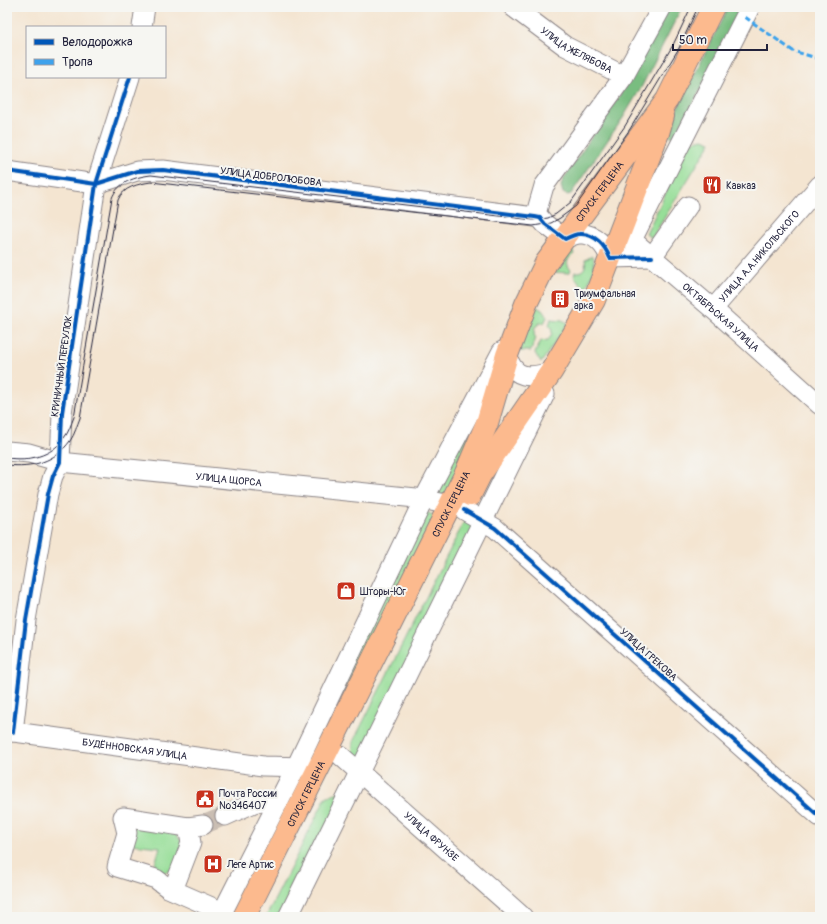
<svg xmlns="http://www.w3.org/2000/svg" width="827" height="924" viewBox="0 0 827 924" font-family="Pangolin,sans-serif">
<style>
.green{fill:#97de98;stroke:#5c806a}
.forest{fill:#79bd80;stroke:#4e705e}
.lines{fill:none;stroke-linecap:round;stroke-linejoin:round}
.minor-tunnel{stroke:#cabeb3;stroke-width:19;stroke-dasharray:19 10;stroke-linecap:butt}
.minor-casing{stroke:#8b8486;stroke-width:21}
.major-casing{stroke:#8b8486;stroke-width:24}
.minor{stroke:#fff;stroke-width:19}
.major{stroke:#fcba8e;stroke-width:22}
.tram{stroke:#22223b;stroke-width:1}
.quiet{stroke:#3ea2ec;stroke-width:3;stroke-dasharray:6 3;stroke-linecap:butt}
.cycleway-casing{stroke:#f6f6f2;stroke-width:6}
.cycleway{stroke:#0057b8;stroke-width:4}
.labels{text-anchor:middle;stroke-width:4;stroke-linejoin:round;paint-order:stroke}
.street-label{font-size:10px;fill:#22223b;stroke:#f6f6f2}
.poi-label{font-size:10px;fill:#22223b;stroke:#f6f6f2;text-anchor:start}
</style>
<rect width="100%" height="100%" fill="#f6f6f2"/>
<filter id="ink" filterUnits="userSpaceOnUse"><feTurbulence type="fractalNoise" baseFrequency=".025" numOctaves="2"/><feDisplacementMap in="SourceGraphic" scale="8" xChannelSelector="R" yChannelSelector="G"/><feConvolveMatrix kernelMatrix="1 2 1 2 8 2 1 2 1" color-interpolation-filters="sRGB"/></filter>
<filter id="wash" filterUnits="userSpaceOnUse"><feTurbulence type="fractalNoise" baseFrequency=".012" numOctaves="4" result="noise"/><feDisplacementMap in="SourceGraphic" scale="16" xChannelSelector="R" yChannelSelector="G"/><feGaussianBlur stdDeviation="0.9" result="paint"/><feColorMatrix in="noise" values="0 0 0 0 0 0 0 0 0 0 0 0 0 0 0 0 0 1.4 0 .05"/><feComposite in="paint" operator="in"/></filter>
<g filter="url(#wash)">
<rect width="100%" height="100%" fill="#f4e5d1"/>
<path class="green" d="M703,139L711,142L652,238L646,234L690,142Z
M572,248L574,254C567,258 565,264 571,270L569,273L551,272L564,251Z
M592,256C598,264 590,281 585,289L574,276L575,272C583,273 587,267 585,260Z
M535,306L542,310L547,317L544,323H540L535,327L534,335L536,338L531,351H517Z
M551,319L562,320L568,323L541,363L535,353L541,341L548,340C553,335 553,330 549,325Z
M489,383L471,438L446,496L432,494Z
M423,511L435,516L322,748L304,756Z
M466,518L478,525L360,765L352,757L353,742Z
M338,792L342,798L284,917H266L326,797Z
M131,822L170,826L184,845L176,869L159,874L153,871L160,847L131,844Z"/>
<path class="forest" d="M667,7H682L642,86L623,118L571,194L567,195L563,193L561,186L564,178L633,75Z
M728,7H745L675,137L670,136L667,133L668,127Z"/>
</g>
<g filter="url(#ink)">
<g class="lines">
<path class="minor-tunnel" d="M203,825L225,816"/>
<g class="minor-casing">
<g id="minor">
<path id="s1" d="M513,7L565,46L624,76"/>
<path d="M142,27L145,7"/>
<path d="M7,171L96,184L137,171L163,170L535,217L540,218L545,224L565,239C569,237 575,234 580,234C595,233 605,246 610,258L652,257L688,206"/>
<path d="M535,217L544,186L624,76L662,7"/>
<path id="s2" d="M619,234L632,240L713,309L820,405"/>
<path d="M632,240L750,7"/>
<path id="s3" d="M713,309L820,185"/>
<path d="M507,355C514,380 530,378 551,372"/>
<path id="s4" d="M7,451L29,453L60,462L416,498L451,505"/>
<path d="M464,510L495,528L820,817"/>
<path id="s5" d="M7,731L263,766L307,767"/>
<path d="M13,732L26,620L48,494L53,476L60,462L62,413L96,184L130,77"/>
<path id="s6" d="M341,756L523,917"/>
<path d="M225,816L256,802L278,803"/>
<path d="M203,825L188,827L123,817L127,833L117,867L156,879L168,888L223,912"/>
<path d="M173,890L191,843L188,827"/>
<path d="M220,917L296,767L424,499L502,351"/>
<path d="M288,917L545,394"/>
</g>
</g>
<g class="major-casing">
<g id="major">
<path d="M470,495L480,475L551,372L594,300L658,133L663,116"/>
<path id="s7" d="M244,917L466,473L487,423L507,355L526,304L546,263L667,100L713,7"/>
</g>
</g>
<use href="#minor" class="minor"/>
<use href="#major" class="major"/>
<path class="tram" d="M7,458C29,461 51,457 64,438C69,432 71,424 74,417L112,198C118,182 135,177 151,175L533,220L548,218L556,214L571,202L625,126L673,45L691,7
M7,465C32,468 55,462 70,441C75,434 77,425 80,418L118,200C123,187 138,184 151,182L533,226L551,223L560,218L576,206L630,129L679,48L698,7"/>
<path class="quiet" d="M745,17L793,51L820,59"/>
<g class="cycleway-casing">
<path id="cycleway" d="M7,171L96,184L137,171L163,170L535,217L540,218L545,224L565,239C569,237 575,234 580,234C595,233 605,246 610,258L652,257
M464,510L495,528L820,817
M13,732L26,620L48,494L53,476L60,462L62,413L96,184L130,77"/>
</g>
<use href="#cycleway" class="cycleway"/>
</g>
</g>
<defs>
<g id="restaurant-square" transform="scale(1)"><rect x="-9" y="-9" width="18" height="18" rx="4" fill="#c8321e" stroke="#f6f6f2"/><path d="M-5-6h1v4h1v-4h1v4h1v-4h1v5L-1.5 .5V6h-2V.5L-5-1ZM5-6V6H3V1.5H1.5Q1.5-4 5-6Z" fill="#fff"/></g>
<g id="building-square" transform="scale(1)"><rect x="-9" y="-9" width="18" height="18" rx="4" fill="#c8321e" stroke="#f6f6f2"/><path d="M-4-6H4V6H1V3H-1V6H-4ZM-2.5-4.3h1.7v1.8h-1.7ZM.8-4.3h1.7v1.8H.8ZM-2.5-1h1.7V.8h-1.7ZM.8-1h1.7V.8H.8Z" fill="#fff"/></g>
<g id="shop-square" transform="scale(1)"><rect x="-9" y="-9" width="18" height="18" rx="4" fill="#c8321e" stroke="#f6f6f2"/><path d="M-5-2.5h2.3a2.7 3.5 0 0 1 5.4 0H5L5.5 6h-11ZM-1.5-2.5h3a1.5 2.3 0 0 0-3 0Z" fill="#fff"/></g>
<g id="civic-square" transform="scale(1)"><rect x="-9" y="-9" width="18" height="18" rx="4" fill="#c8321e" stroke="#f6f6f2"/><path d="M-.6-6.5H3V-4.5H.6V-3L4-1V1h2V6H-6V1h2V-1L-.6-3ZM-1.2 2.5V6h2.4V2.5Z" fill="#fff"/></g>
<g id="hospital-square" transform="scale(1)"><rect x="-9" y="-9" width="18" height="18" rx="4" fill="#c8321e" stroke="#f6f6f2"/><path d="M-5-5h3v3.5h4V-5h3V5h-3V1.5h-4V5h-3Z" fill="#fff"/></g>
</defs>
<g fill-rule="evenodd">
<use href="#restaurant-square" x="712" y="185"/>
<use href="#building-square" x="560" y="299"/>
<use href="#shop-square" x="346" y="591"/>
<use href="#civic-square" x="205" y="799"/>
<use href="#hospital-square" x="213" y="864"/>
</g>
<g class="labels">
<g class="street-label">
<text dy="4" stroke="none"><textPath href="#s1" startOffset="77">УЛИЦА ЖЕЛЯБОВА</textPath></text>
<text transform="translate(271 176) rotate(7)" y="4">УЛИЦА ДОБРОЛЮБОВА</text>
<text dy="4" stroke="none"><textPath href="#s7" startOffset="811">СПУСК ГЕРЦЕНА</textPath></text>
<text dy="4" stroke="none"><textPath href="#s3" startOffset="70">УЛИЦА А.А.НИКОЛЬСКОГО</textPath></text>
<text dy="4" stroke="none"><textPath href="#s2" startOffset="132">ОКТЯБРЬСКАЯ УЛИЦА</textPath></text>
<text transform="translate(61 366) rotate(-82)" y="4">КРИНИЧНЫЙ ПЕРЕУЛОК</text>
<text dy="4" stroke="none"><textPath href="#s4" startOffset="224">УЛИЦА ЩОРСА</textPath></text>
<text dy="4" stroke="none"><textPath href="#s7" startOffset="462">СПУСК ГЕРЦЕНА</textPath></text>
<text transform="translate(649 654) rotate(42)" y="4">УЛИЦА ГРЕКОВА</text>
<text dy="4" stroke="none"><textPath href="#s5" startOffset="129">БУДЁННОВСКАЯ УЛИЦА</textPath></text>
<text dy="4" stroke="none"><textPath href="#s7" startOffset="138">СПУСК ГЕРЦЕНА</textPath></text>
<text dy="4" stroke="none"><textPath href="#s6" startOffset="121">УЛИЦА ФРУНЗЕ</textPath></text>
</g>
<g class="poi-label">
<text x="726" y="189">Кавказ</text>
<text x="574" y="297">Триумфальная<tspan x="574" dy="12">арка</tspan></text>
<text x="360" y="595">Шторы-Юг</text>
<text x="219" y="797">Почта России<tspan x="219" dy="12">№346407</tspan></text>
<text x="227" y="868">Леге Артис</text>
</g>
</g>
<rect width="827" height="924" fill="none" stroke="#f6f6f2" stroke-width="24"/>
<rect x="26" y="26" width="140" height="52" fill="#f6f6f2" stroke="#a1a1a9"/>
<rect x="34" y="39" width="20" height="6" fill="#0057b8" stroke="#a1a1a9"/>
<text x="62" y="46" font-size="12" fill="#22223b">Велодорожка</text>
<rect x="34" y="59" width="20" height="6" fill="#3ea2ec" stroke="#a1a1a9"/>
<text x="62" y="66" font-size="12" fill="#22223b">Тропа</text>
<path d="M673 44v6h94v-6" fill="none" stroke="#22223b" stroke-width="2"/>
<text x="679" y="44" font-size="12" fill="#22223b" stroke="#f6f6f2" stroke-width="3" paint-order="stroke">50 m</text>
</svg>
